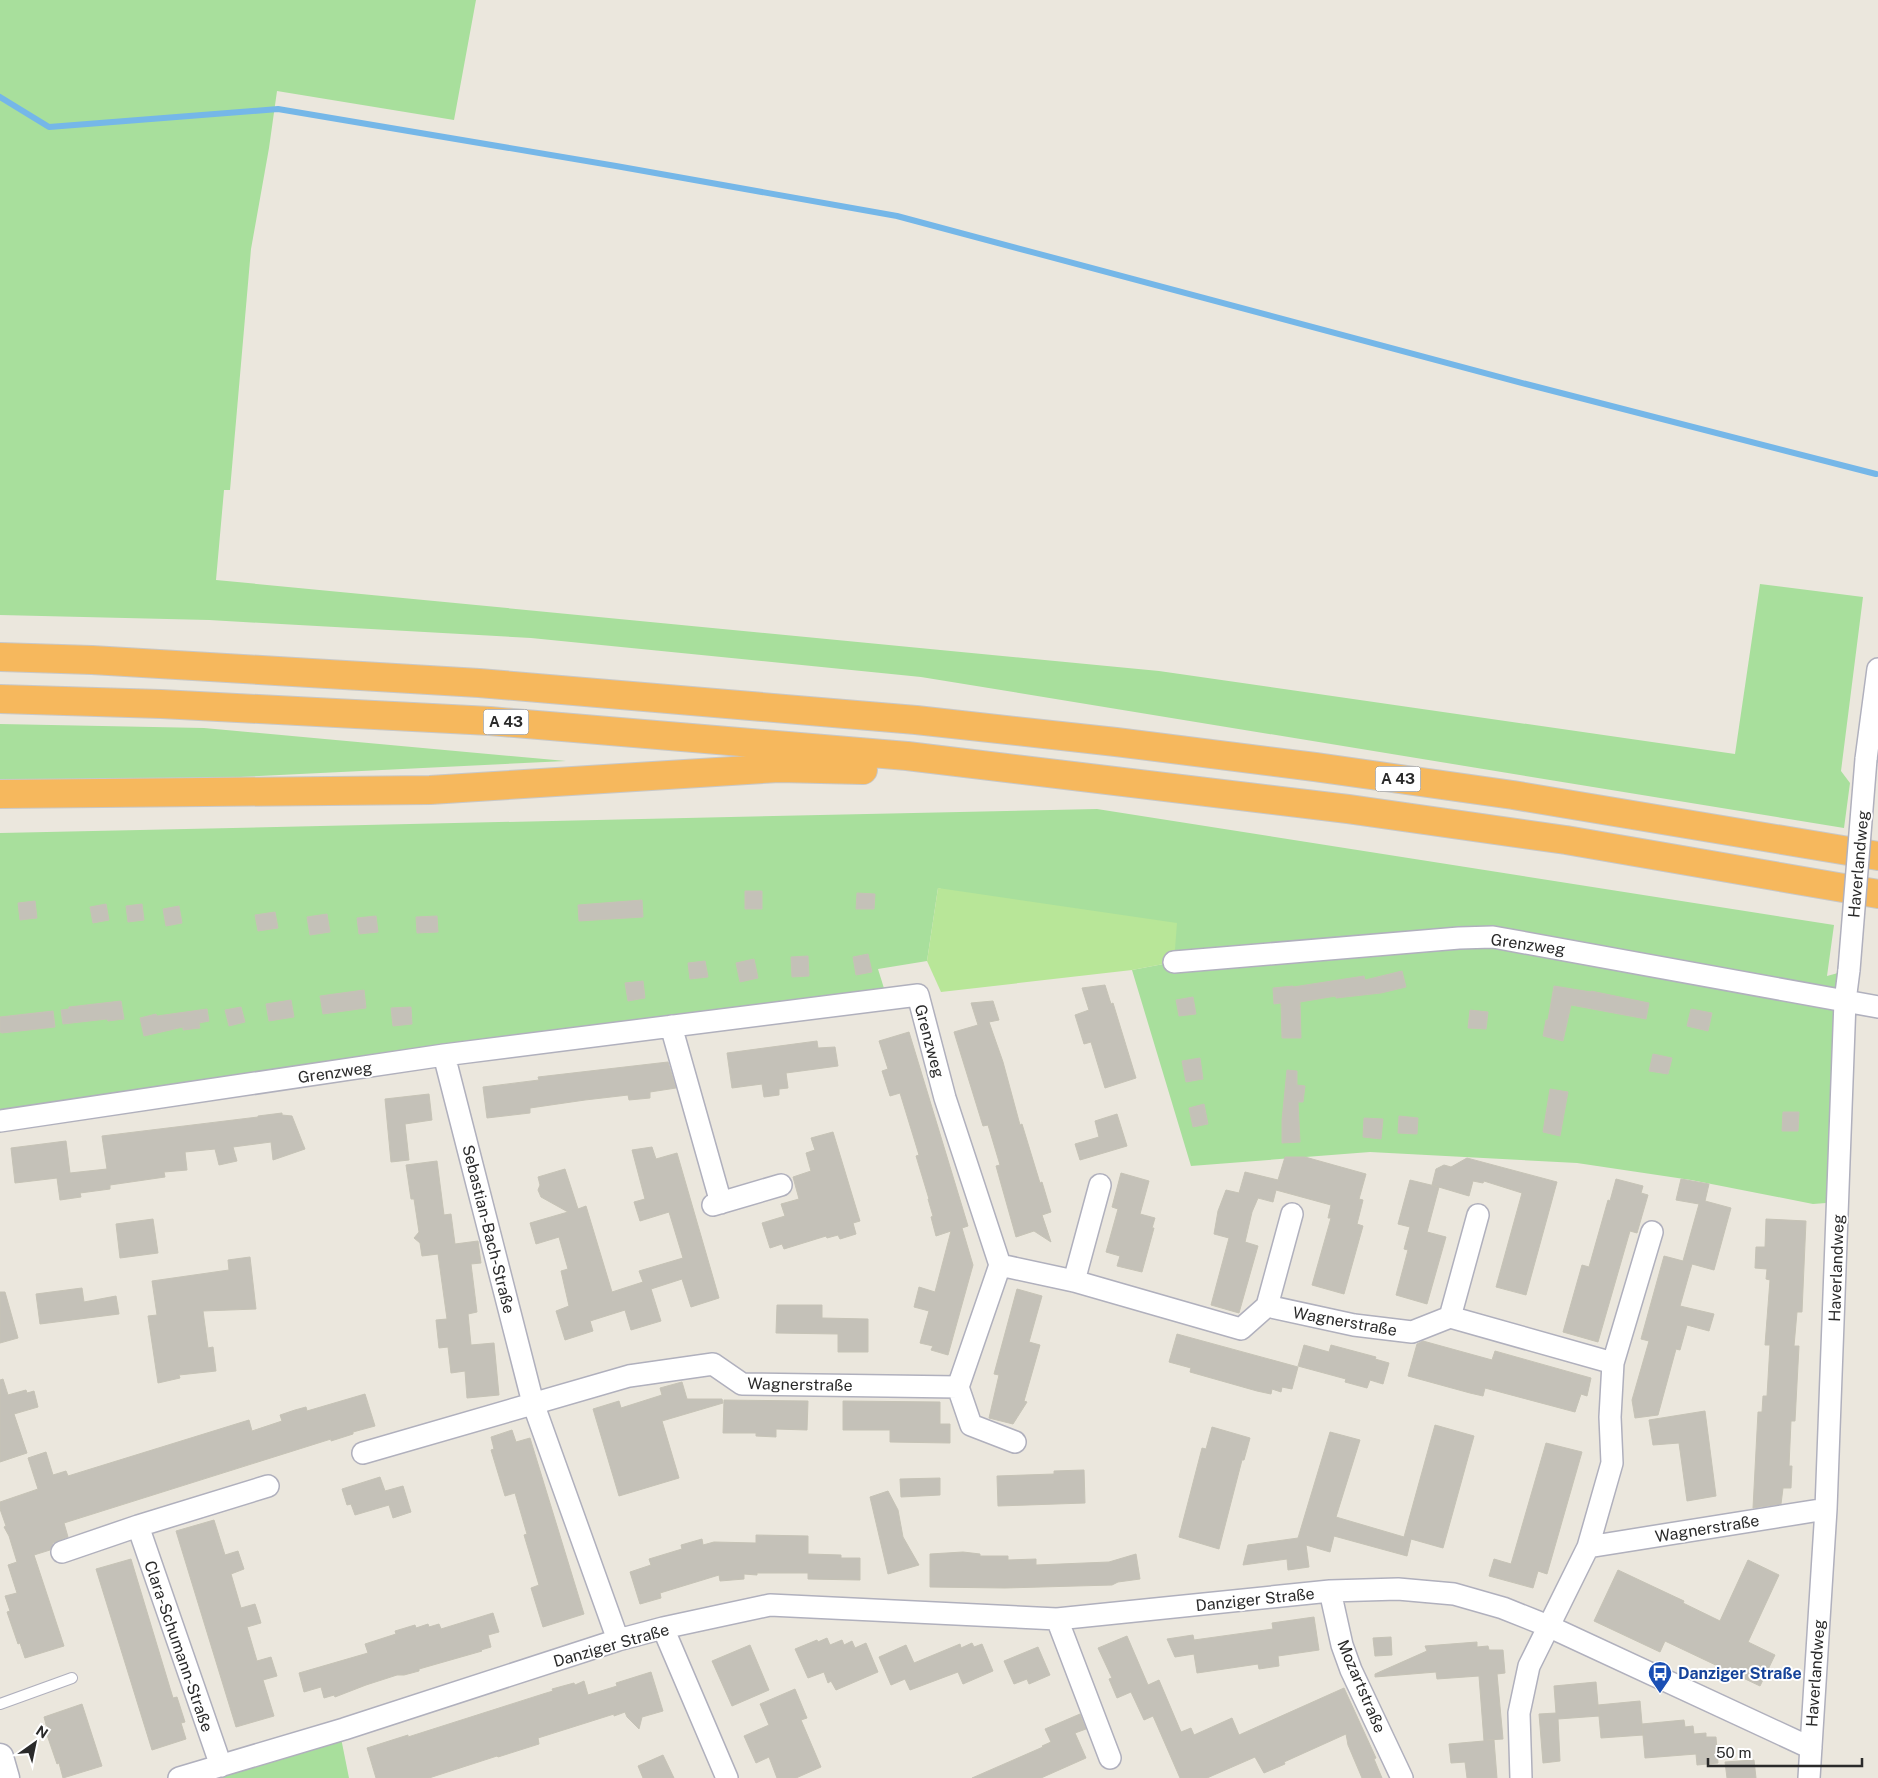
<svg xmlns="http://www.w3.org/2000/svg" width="1878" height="1778" viewBox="0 0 1878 1778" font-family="'Public Sans',sans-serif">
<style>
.green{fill:#a8df9c}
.pitch{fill:#b8e698}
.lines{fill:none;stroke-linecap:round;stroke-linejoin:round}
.stream{stroke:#75b7e8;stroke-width:6}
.building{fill:#c4c1b8;stroke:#c6c3b6}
.service-casing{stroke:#b0b0bd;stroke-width:12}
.minor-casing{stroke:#b0b0bd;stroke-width:24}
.tertiary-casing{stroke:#b0b0bd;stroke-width:29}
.motorway-casing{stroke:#c8c8c8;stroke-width:30}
.service{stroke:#fff;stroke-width:10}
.minor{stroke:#fff;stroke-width:21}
.tertiary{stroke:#fff;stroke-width:26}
.motorway{stroke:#f6b85d;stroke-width:28}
.minor-bridge-casing{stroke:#b0b0bd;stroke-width:24;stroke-linecap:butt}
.minor-bridge{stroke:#fff;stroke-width:21}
.labels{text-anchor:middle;stroke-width:4;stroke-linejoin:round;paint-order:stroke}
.shield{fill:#fff;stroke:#6a6a6a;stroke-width:1}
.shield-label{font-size:15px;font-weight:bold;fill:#2a2a2a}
.street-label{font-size:16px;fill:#2a2a2a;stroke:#fff}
.transit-label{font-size:16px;font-weight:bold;fill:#164399;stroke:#fff;text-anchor:start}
</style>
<rect width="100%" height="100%" fill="#ebe7dd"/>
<path class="green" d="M0,0H476L454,120L277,91L269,148L251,249L230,490H224L216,580L1159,671L1735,754L1760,584L1863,597L1841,771L1850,783L1844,828L921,677L531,638L209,620L0,615Z
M0,724L204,728L566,761L179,780L0,781Z
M1097,809L1834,925L1827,976L1849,970L1839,1202L1813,1204L1691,1180L1577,1163L1370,1152L1191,1166L1132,970L1174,962L938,888L927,961L878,969L887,998L0,1121V833Z
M341,1738L349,1778H218Z"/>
<path class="pitch" d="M938,888L1177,923L1174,962L1132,970L941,992L927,961Z"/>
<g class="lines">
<path class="stream" d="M0,97L49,127L278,109L616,166L897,216L1526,384L1876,474"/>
</g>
<path class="building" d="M745,891H762V909H745Z
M857,893L875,894L874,909H856Z
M642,900L643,917L579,921L578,905Z
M35,901L37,918L20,920L18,903Z
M106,904L109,920L93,923L90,907Z
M142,904L144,920L128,922L126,906Z
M179,906L182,923L166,926L163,909Z
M275,912L278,928L258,931L255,915Z
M327,914L330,932L310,935L307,917Z
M376,916L378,932L359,934L357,918Z
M437,916L438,932L417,933L416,917Z
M868,954L872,972L856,975L853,957Z
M808,956L809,976L792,977L791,957Z
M754,959L758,978L740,982L736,963Z
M705,961L708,977L690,979L688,963Z
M1402,971L1406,987L1381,993L1336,998V996L1300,1002L1301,1038H1282L1281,1003L1274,1004L1273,988L1293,986V987L1364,976L1365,980Z
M643,981L645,998L628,1001L625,983Z
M1105,985L1111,1004L1113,1003L1136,1078L1105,1088L1091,1042L1084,1044L1075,1015L1089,1010L1082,988Z
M1554,986L1591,992V991L1649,1003L1646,1019L1571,1005L1563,1041L1543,1036L1546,1020H1548Z
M364,990L366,1008L323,1014L320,996Z
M1193,997L1196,1014L1179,1016L1176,1000Z
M291,1000L294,1017L269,1021L266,1004Z
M121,1001L124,1019L108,1021L107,1019L63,1024L61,1010L69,1009V1007Z
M993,1001L999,1020L989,1022L1003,1062L1020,1125L1022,1124L1040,1183L1042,1182L1051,1212L1042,1215L1051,1242L1034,1231L1016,1237L996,1166L1000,1165L988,1125L983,1126L954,1032L978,1025L971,1003Z
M241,1007L245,1022L229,1026L225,1010Z
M411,1007L412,1024L393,1026L391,1008Z
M207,1009L209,1021L199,1023L200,1028L183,1030V1027L144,1036L140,1018L156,1014L157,1016Z
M1691,1009L1712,1013L1708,1031L1687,1026Z
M1470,1010L1488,1012L1486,1029L1468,1028Z
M53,1011L55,1027L2,1033L0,1032V1017Z
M909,1032L968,1226L962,1228L973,1265L948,1355L931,1350L933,1346L920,1343L929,1311L914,1307L919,1287L935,1292L951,1231L936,1236L931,1217L933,1216L928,1199H929L916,1156L919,1155L900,1093L890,1096L882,1071L888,1069L879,1041Z
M817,1041L818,1048L835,1047L838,1066L786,1073L788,1088L779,1089V1095L764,1097L762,1084L732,1088L727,1053Z
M1653,1054L1672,1058L1668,1074L1649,1071Z
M1200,1058L1203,1079L1186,1082L1182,1061Z
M668,1062L676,1088L650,1092V1098L629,1100L628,1095L585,1100L530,1108V1113L487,1118L483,1087L539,1080L538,1077Z
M1287,1070L1297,1071V1085L1305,1086L1303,1102H1298L1300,1142L1282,1143V1120Z
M1550,1089L1568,1092L1560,1136L1543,1132Z
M429,1094L432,1120L405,1124L409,1160L391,1162L385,1099Z
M1204,1104L1208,1124L1193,1127L1189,1108Z
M1783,1112H1799L1798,1131H1782Z
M282,1113V1115L292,1116L305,1149L273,1160L271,1142L233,1147L237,1161L219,1165L215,1149L185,1152L187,1170L164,1172L165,1177L110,1185V1189L80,1193L81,1197L60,1200L57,1178L15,1183L11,1148L66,1141L70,1173L107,1169L102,1136L258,1117V1116Z
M1117,1114L1127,1146L1080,1160L1075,1144L1099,1137L1095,1121Z
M1399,1116L1418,1118L1417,1134L1398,1133Z
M1364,1118L1383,1119L1381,1139L1363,1137Z
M833,1132L860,1221L853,1223L856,1234L840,1239L838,1235L827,1238L826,1236L784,1249L782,1244L770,1248L762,1223L785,1216L781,1204L799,1199L793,1177L811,1171L806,1153L815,1150L811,1138Z
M652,1147L656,1159L677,1153L719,1298L691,1307L682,1279L651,1289L661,1321L631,1330L625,1310L590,1321L593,1331L565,1340L556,1311L569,1306L561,1271L568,1269L559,1237L536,1244L530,1223L568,1212L541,1197L538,1190L540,1185L538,1177L565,1169L578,1209L586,1206L612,1292L643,1282L639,1271L683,1258L669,1212L640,1221L634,1202L645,1199L632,1150Z
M1285,1157H1305L1366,1174L1359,1199L1363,1200L1357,1224L1363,1226L1344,1294L1312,1285L1331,1218H1328L1331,1205L1276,1190L1273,1202L1258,1198L1252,1212L1245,1242L1258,1246L1239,1313L1211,1305L1229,1238L1214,1234L1218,1211L1226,1190L1239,1193L1245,1172L1278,1180Z
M1467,1158L1557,1182L1526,1295L1496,1287L1522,1193L1484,1181L1483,1183L1473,1181L1469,1196L1432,1185L1436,1169L1444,1165L1451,1167Z
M437,1161L444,1215L451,1214L455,1244L478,1241L481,1263L471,1264L477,1312L468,1314L471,1345L494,1343L499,1395L467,1398L465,1371L451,1373L448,1347L439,1348L436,1320L447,1319L438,1254L422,1256L420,1243L414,1238L419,1232L414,1199H411L406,1165Z
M1121,1173L1149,1181L1140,1214L1155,1218L1152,1228H1154L1142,1272L1117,1266L1120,1256L1106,1252L1118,1209L1112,1207Z
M1616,1179L1643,1186L1641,1193L1648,1195L1637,1233L1630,1231L1598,1342L1563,1332L1582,1265L1589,1267L1608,1200L1610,1201Z
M1681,1179L1709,1184L1705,1201L1731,1208L1714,1270L1692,1264L1680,1306L1714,1314L1709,1331L1687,1325L1680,1350L1676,1349L1658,1415L1635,1418L1632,1400L1649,1341L1641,1339L1664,1256L1683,1261L1699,1204L1676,1200Z
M1410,1180L1439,1187L1427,1232L1446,1237L1427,1304L1396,1295L1408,1250L1404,1249L1410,1227L1398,1224Z
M153,1219L158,1253L120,1258L116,1224Z
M1766,1219L1806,1221L1802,1312H1797L1794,1346H1799L1795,1421H1791L1789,1466H1792L1791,1488H1783L1781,1504L1753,1508L1758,1412H1762L1763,1396H1767L1770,1345H1765L1770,1280L1766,1279L1767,1269L1755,1268L1756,1247H1765Z
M250,1257L256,1309L203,1311L208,1348L213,1347L216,1371L179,1375L180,1378L158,1383L148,1316L157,1315L152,1281L229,1270L228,1260Z
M82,1288L84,1302L116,1296L119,1314L40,1324L36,1294Z
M1017,1289L1042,1296L1029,1342L1040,1345L1024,1401L1027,1402L1013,1424L989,1418L999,1375L994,1374Z
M0,1292H5L18,1338L0,1343Z
M777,1305H822V1318L868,1319V1352H838V1334L776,1333Z
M1177,1334L1298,1367L1292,1389L1282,1387L1281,1392L1272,1389L1271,1394L1257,1391L1190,1372L1191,1368L1169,1362Z
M1423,1341L1492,1360L1495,1351L1591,1378L1587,1396L1581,1394L1575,1412L1485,1388L1483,1396L1470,1393L1408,1376L1417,1344Z
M1304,1345L1329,1352L1331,1345L1376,1357L1375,1359L1389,1363L1383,1384L1370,1380L1367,1388L1345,1382L1346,1379L1298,1366Z
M3,1379L8,1395L26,1390L27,1393L34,1391L38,1407L14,1414L27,1453L0,1462V1380Z
M682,1382L687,1399H722L723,1403L662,1421L679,1478L619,1496L593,1409L619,1401L621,1408L662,1395L660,1388Z
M365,1394L375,1426L353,1432V1434L331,1441V1439L64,1523L68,1537L53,1543L50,1550L34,1555L64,1646L25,1658L20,1643L18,1644L7,1612L10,1611L5,1596L17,1593L8,1565L17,1562L9,1536L4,1527L6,1526L0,1509V1502L38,1489L28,1458L46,1452L53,1475L66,1471L68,1476L249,1420L252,1431L282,1421L280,1415L295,1410L306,1407L307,1411Z
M724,1400L808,1401L807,1430L776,1429V1437L756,1436V1433H723Z
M843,1401L940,1402V1424H950V1443L890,1442V1430H843Z
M1705,1411L1716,1496L1687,1501L1679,1443L1653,1445L1649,1420Z
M1435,1425L1474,1436L1443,1548L1411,1539L1407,1556L1334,1536L1330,1552L1306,1545L1309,1567L1288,1570L1287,1559L1243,1565L1248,1545L1298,1538L1330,1432L1360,1440L1336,1517L1404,1537Z
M1212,1427L1250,1438L1244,1460H1242L1219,1549L1179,1537L1202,1448L1206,1449Z
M512,1430L516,1442L530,1438L584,1614L543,1627L531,1588L539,1585L524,1535L527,1534L515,1493L505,1496L491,1450L494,1449L491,1437Z
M1546,1443L1582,1452L1547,1574L1538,1571L1533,1588L1489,1576L1494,1559L1511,1564Z
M1084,1470L1085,1503L998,1506L997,1476L1054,1474V1471Z
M380,1477L385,1491L403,1486L411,1512L393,1518L389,1505L355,1515L351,1504L347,1505L342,1489Z
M940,1478V1495L901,1497L900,1479Z
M888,1491L898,1510L903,1537L919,1565L888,1574L870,1497Z
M214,1520L225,1555L238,1551L244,1569L231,1574L241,1608L255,1604L258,1613L261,1623L247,1627L257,1661L271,1657L277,1676L263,1680L274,1716L236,1727L176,1531Z
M756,1535L808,1536V1554L841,1555V1558H860V1580L808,1579V1573H757V1575L744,1574V1579L720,1581L719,1575L660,1593L661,1598L640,1604L630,1572L651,1565L649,1559L682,1549L681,1545L702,1539L703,1545L714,1542L756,1543Z
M963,1552L980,1554V1556H1008V1560L1036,1559V1565L1109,1562L1136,1554L1140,1579L1118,1582L1112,1585L1005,1588L930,1587V1554Z
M131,1559L173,1698L177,1697L185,1722L181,1723L186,1739L152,1750L96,1569Z
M1748,1560L1779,1575L1748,1642L1775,1655L1760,1686L1665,1641L1660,1652L1594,1621L1618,1570L1669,1594L1684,1601L1683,1603L1720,1621Z
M493,1613L499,1632L488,1635L491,1647L481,1650L482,1651L419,1669V1671L404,1675H397L366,1685L335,1697L334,1695L324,1698L321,1687L304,1692L299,1673L368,1653L365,1644L396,1634L395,1631L415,1625L416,1628L428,1624L429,1627L439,1624L441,1629Z
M1314,1617L1319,1650L1278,1656L1279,1666L1259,1669L1258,1664L1197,1673L1194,1654L1175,1657L1167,1639L1193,1635L1194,1640L1273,1629L1272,1623Z
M1127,1636L1148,1685L1159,1680L1181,1732L1191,1728L1194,1735L1232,1718L1239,1735L1344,1688L1376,1758L1374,1759L1382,1778H1362L1348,1745L1346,1734L1284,1762L1285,1764L1264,1773L1255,1757L1207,1778H1180L1153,1716L1144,1720L1131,1692L1117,1698L1109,1679L1112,1678L1098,1648Z
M1391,1637L1392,1655L1375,1656L1373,1638Z
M827,1638L830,1645L842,1640L844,1645L852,1641L855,1648L866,1643L878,1672L836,1690L831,1681L828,1683L824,1672L808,1678L795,1649L817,1640L818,1642Z
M1477,1642V1647L1488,1646L1489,1650H1503L1505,1673L1497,1674L1503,1739L1487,1740H1494L1497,1778H1467L1465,1762L1451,1763L1449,1744L1484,1741L1479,1676L1437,1679L1436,1672L1375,1677V1674L1427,1651L1425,1646Z
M972,1643L974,1647L982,1644L993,1671L963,1684L958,1672L910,1690L905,1679L891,1685L879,1657L906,1645L914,1663L960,1644L961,1648Z
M750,1645L769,1690L732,1706L712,1661Z
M1038,1647L1050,1675L1029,1684L1027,1679L1014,1684L1004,1661Z
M651,1672L663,1711L642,1717L639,1729L627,1717L625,1712L614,1716V1714L538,1738L539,1744L498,1757L497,1756L429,1778H376L367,1748L408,1735V1737L543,1694L553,1691L552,1689L574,1683L575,1685L584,1681L588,1695L617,1686L616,1683Z
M1596,1682L1599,1716L1558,1719L1560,1761L1543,1763L1539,1714L1556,1713L1554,1686Z
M795,1689L807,1718L801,1720L821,1767L796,1778H777L769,1757L756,1763L744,1736L769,1725L760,1704Z
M1640,1701L1643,1735L1601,1738L1598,1705Z
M82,1704L102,1766L63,1778L59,1763L57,1764L46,1732H48L44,1717Z
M1080,1714L1086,1729L1075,1733L1086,1758L1041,1778H972L1043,1747L1042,1746L1051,1742L1045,1729Z
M1684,1720L1685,1727L1693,1726L1694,1734L1706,1733V1737H1716L1718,1763L1697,1765L1696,1754L1645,1758L1642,1724Z
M663,1755L674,1778H643L638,1766Z
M1754,1760L1756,1778H1727L1725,1762Z"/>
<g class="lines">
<g class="service-casing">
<path id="service" d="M0,1704L72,1678"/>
</g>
<g class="minor-casing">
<path id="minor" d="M1866,759L1878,669
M1174,962L1459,938L1493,937L1878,1007
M671,1026L721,1203
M444,1055L533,1403L618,1640
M0,1121L444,1055L918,995L945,1098L1000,1265
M713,1205L781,1185
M1074,1281L1100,1185
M1267,1306L1292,1214
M1450,1317L1478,1215
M958,1387L971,1425L1015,1442
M363,1453L629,1376L713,1364L742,1384L958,1387L1000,1265L1074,1281L1241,1329L1267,1306L1354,1325L1412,1332L1450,1317L1613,1363
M1588,1547L1612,1463L1610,1417L1613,1363L1652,1232
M62,1552L138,1526
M1330,1591L1342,1645L1351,1670L1402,1778
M1057,1619L1110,1758
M663,1628L727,1778
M221,1766L138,1526L268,1486
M179,1778L344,1729L618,1640L663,1628L770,1605L1057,1619L1330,1591L1398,1589L1454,1594L1503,1608L1548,1626L1811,1748
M1521,1778L1519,1713L1529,1666L1588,1547L1826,1509
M1809,1778L1826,1509L1845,1001L1849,970"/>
</g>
<g class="tertiary-casing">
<path id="tertiary" d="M0,1757L6,1778"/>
</g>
<g class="motorway-casing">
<path id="motorway" d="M0,657L92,660L479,683L916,720L1116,742L1315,767L1513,795L1878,856
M0,699L161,704L490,721L907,756L1348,809L1566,840L1878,894
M0,794L430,790L779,768L863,770"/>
</g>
<use href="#service" class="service"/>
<use href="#minor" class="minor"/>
<use href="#tertiary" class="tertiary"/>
<use href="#motorway" class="motorway"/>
<g class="minor-bridge-casing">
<path id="minor-bridge" d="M1849,970L1866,759"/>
</g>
<use href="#minor-bridge" class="minor-bridge"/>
</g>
<defs>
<g id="bus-pin" transform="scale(1.25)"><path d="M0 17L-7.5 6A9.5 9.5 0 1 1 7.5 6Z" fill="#1a4fb4" stroke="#fff"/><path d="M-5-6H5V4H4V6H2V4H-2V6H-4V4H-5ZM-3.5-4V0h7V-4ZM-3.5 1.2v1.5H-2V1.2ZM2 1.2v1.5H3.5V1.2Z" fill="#fff"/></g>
</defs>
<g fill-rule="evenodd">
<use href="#bus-pin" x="1660" y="1673"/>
</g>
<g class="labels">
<g class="shield">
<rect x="483.5" y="709.5" width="45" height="25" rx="4"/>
<rect x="1375.5" y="766.5" width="45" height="25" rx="4"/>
</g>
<g class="shield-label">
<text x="506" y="727">A 43</text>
<text x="1398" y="784">A 43</text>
</g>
<g class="street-label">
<text transform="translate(1858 864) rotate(-85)" y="6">Haverlandweg</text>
<text transform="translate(1528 944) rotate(8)" y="6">Grenzweg</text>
<text transform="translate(930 1041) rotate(75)" y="6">Grenzweg</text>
<text transform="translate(335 1072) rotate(-8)" y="6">Grenzweg</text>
<text transform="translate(489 1229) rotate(76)" y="6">Sebastian-Bach-Straße</text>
<text transform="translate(1836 1268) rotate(-88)" y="6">Haverlandweg</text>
<text transform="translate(1345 1321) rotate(10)" y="6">Wagnerstraße</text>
<text transform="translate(800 1384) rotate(1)" y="6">Wagnerstraße</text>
<text transform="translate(1707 1528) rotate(-9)" y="6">Wagnerstraße</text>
<text transform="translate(1255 1599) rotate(-6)" y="6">Danziger Straße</text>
<text transform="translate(611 1645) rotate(-16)" y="6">Danziger Straße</text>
<text transform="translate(179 1646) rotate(71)" y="6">Clara-Schumann-Straße</text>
<text transform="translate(1815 1673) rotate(-86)" y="6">Haverlandweg</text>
<text transform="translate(1362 1686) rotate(67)" y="6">Mozartstraße</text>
</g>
<g class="transit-label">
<text x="1678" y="1679">Danziger Straße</text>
</g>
</g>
<g transform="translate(35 1743) rotate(33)" stroke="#ffffff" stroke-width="4" paint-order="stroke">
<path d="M0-4L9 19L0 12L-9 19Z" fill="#2a2a2a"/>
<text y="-8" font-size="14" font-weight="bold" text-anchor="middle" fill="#2a2a2a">N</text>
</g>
<path d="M1708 1758v8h154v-8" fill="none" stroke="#2a2a2a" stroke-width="2.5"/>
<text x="1716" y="1758" font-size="15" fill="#2a2a2a" stroke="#ffffff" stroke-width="4" paint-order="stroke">50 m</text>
</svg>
